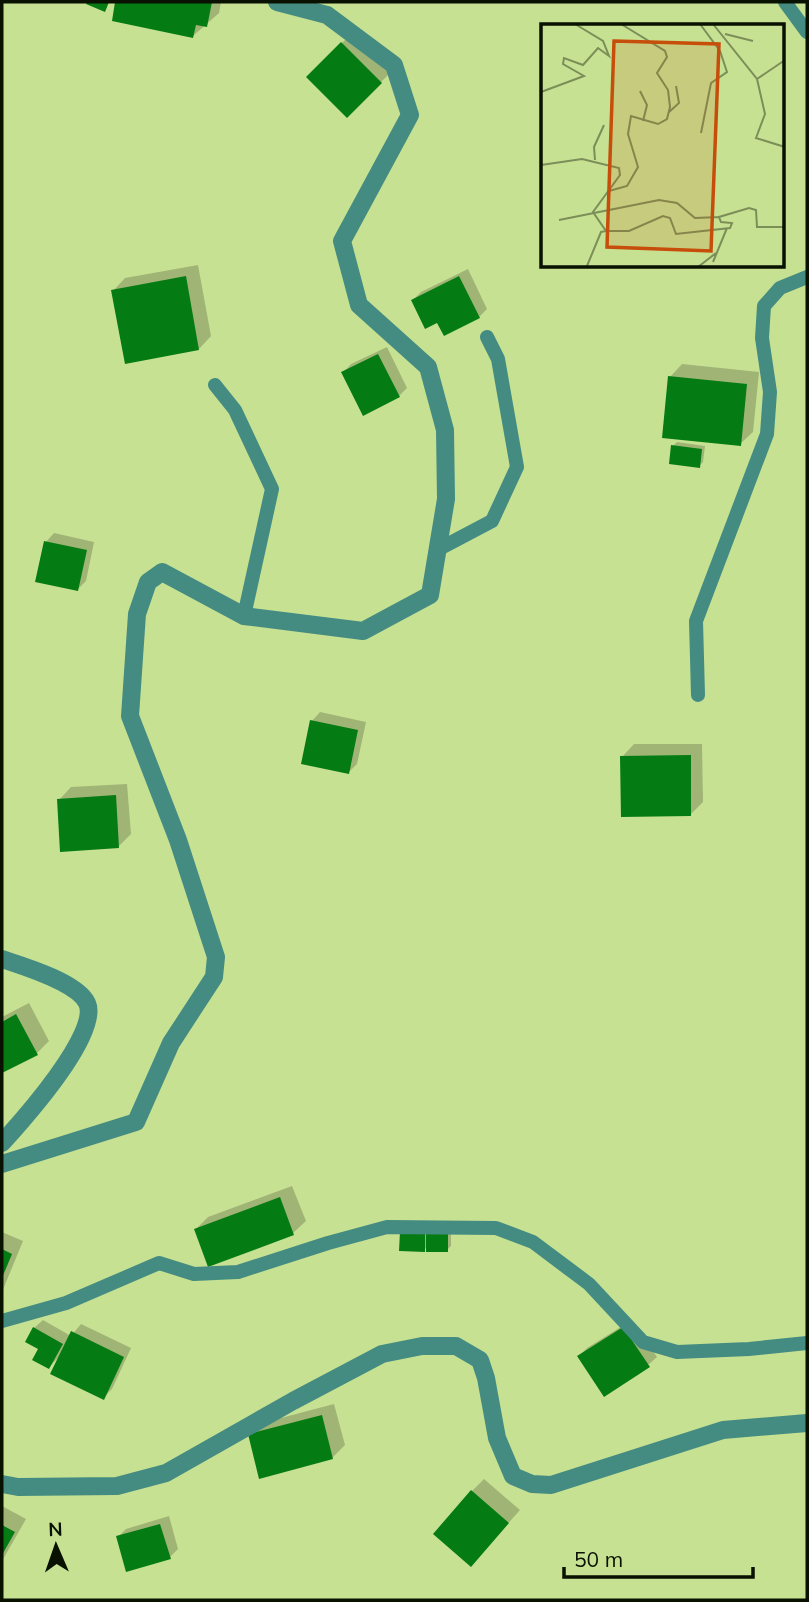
<svg xmlns="http://www.w3.org/2000/svg" width="809" height="1602" viewBox="0 0 809 1602" font-family="Mulish,sans-serif">
<style>
.shadow{fill:#0003}
.building{fill:#047b13}
.lines{fill:none;stroke-linecap:round;stroke-linejoin:round}
.service{stroke:#448c82;stroke-width:14}
.minor{stroke:#448c82;stroke-width:18}
.inset-road{fill:none;stroke:#7b8e58;stroke-width:2}
.view{fill:#c74e0a;fill-opacity:0.15;stroke:#c74e0a;stroke-width:3.5}
.inset-edge{fill:none;stroke:#091100;stroke-width:3.5}
</style>
<rect width="100%" height="100%" fill="#c7e193"/>
<path class="shadow" d="M117,2H221L219,13L193,36L114,20Z
M354,31L393,70L347,116L308,77Z
M198,265L211,336L199,349L113,291L125,278Z
M468,269L487,309L479,317L438,321L413,300L421,292Z
M387,347L407,388L399,396L343,373L351,364Z
M682,364L759,372L753,432L740,444L670,377Z
M677,442L705,446L703,462L699,466L673,446Z
M54,533L94,542L86,581L78,589L46,542Z
M320,712L366,722L357,764L349,772L312,721Z
M634,744H702L703,802L690,815L622,757Z
M127,784L131,834L119,846L59,800L71,787Z
M29,1003L49,1041L37,1053L2,1071V1017Z
M292,1186L306,1221L293,1233L196,1229L208,1217Z
M451,1229V1246L447,1250L428,1246L424,1250L401,1233Z
M2,1232L23,1241L2,1292Z
M43,1320L71,1336L81,1324L131,1348L112,1389L104,1397L61,1355L49,1367L34,1328Z
M632,1320L657,1357L648,1365L579,1356L587,1348Z
M334,1404L345,1445L332,1458L250,1435L262,1423Z
M484,1479L520,1510L483,1552L472,1491Z
M2,1506L26,1519L2,1561Z
M169,1516L178,1549L170,1557L118,1537L126,1529Z"/>
<path class="building" d="M87,2H109L105,12L86,4Z
M115,2H212L207,27L196,25L193,38L112,21Z
M341,42L382,83L347,118L306,77Z
M186,276L199,350L125,364L111,290Z
M459,276L480,318L444,336L437,323L425,329L411,300Z
M378,354L400,397L363,416L341,372Z
M668,376L747,384L741,446L662,438Z
M671,445L702,449L700,468L669,464Z
M44,541L87,550L78,591L35,582Z
M310,720L358,730L349,774L301,764Z
M691,755V816L621,817L620,756Z
M116,795L119,848L60,852L57,799Z
M16,1014L38,1055L2,1073V1022Z
M280,1197L294,1235L208,1267L194,1229Z
M400,1231H425V1252L399,1251Z
M426,1232H448V1252H426Z
M2,1249L12,1254L2,1278Z
M33,1327L63,1344L49,1369L32,1360L38,1349L25,1342Z
M623,1327L650,1367L604,1397L577,1356Z
M71,1331L124,1357L104,1400L50,1374Z
M322,1415L333,1459L259,1479L248,1434Z
M471,1490L509,1523L471,1567L433,1534Z
M160,1524L171,1559L126,1572L116,1536Z
M2,1525L15,1532L2,1555Z"/>
<g class="lines">
<path class="service" d="M785,2L807,32
M215,385L235,410L272,489L244,616
M437,550L492,521L517,467L498,359L487,337
M698,695L696,621L767,434L770,392L762,338L764,306L780,288L807,277
M2,1321L66,1303L159,1263L194,1274L238,1272L328,1243L387,1227L496,1228L533,1242L589,1284L643,1342L677,1352L749,1349L807,1343"/>
<path class="minor" d="M2,959C23,966 77,982 87,1003C101,1033 22,1121 2,1143
M2,1164L136,1122L171,1043L214,977L216,957L178,840L130,716L137,614L148,582L162,572L244,616L363,631L430,595L446,499L445,430L428,367L359,305L342,241L410,115L394,65L327,15L277,2
M2,1484L18,1487L117,1486L166,1473L293,1401L382,1354L422,1346H456L480,1360L486,1378L497,1438L513,1476L532,1484L551,1485L723,1430L807,1423"/>
</g>
<g transform="translate(541 24)">
<rect width="243" height="243" fill="#c7e193"/>
<path class="inset-road" d="M159,0L179,27L186,48L170,59L160,109M172,0L216,55L224,90L215,114L244,123M184,10L212,17M216,55L244,36M99,67L106,81L102,97M0,68L43,52L22,40L23,34L42,41L57,24L68,32L62,17L34,0M127,89L138,79L135,62M54,136L53,123L63,101M0,141L41,135L78,144L79,151L52,188L65,207H88L122,192L129,194L135,210L189,204L191,199L180,198L178,193L208,184L215,186L216,203H244M68,167L86,162L97,143L87,110L90,92L117,100L126,95L129,83L127,66L116,49L126,33L124,27L80,0M18,196L118,176L136,179L154,194L178,193M172,238L186,204M46,242L60,208L65,207M157,243L175,229"/>
<path class="view" d="M73,17L178,20L170,227L66,223Z"/>
<rect width="243" height="243" class="inset-edge"/>
</g>
<rect width="809" height="1602" fill="none" stroke="#091100" stroke-width="7"/>
<g transform="translate(56 1546) rotate(358)" stroke="#c7e193" stroke-width="5" paint-order="stroke">
<path d="M0-5L12 26L0 18L-12 26Z" fill="#091100"/>
<text y="-10" font-size="19" font-weight="bold" text-anchor="middle" fill="#091100">N</text>
</g>
<path d="M564 1567v10h189v-10" fill="none" stroke="#091100" stroke-width="3.5"/>
<text x="574" y="1567" font-size="21" fill="#091100" stroke="#c7e193" stroke-width="5" paint-order="stroke">50 m</text>
</svg>
